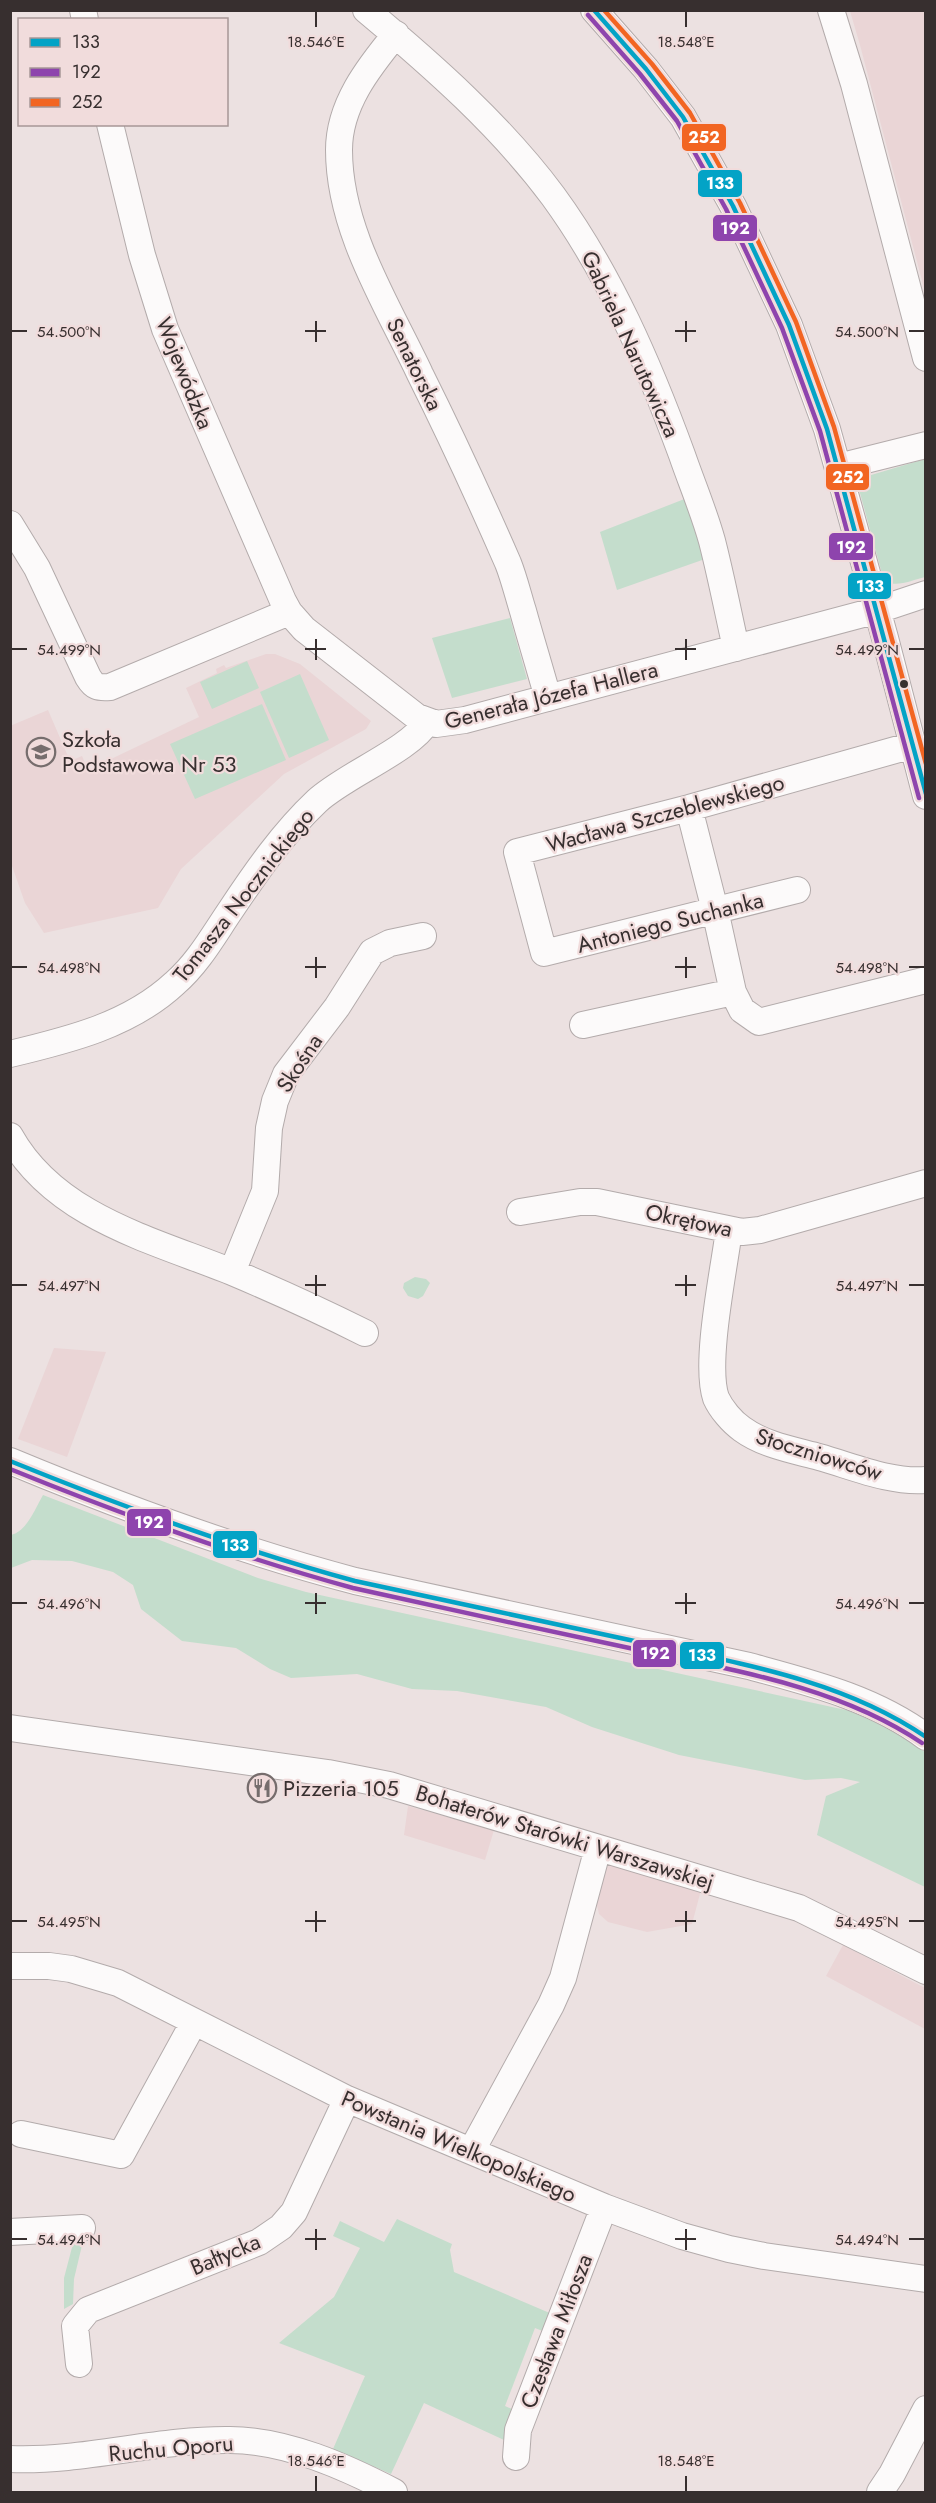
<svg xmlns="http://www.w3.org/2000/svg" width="936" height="2503" viewBox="0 0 936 2503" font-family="Jost,sans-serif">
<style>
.built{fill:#ead5d6}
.green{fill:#c4ddcc}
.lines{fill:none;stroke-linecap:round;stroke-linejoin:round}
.minor-casing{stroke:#b3abab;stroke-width:28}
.minor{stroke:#fcfafa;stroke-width:26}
.bus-1-casing{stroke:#f1dcdc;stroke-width:9}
.bus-2-casing{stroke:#f1dcdc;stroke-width:9}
.bus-3-casing{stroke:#f1dcdc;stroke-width:9}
.bus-1{stroke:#03a3c6;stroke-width:4.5}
.bus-2{stroke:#8e44ad;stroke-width:4.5}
.bus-3{stroke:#f26522;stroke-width:4.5}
.ticks{fill:none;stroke:#372f2f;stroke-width:2}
.bus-dot{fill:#372f2f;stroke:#f1dcdc;stroke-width:2}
.labels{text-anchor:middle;stroke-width:4.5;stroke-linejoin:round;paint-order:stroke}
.street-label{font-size:22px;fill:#372f2f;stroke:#f1dcdc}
.poi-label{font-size:22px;fill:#372f2f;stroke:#f1dcdc;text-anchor:start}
.ticks-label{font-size:15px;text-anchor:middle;fill:#372f2f;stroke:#f1dcdc;stroke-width:4.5;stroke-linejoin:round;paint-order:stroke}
.line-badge{stroke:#f1dcdc;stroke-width:2}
.badge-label{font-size:16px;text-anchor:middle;font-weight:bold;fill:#fff}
</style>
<rect width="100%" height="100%" fill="#ece1e1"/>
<path class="built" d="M850,11H925V292L860,45Z
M266,654H275L300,664L371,721L366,729L284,774L181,869L158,908L44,933L25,903L11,863L10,726L48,710L70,761L82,756L88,770L199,717L186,688L217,673L216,669L224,665L226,668Z
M54,1348L106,1352L67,1457L18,1439Z
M408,1806L494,1830L485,1860L404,1835Z
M610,1865L701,1890L692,1924L647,1932L608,1922L599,1914L596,1901L602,1870Z
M843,1945L925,1988V2029L826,1976Z"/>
<path class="green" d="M925,459V577C912,580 897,588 884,581L857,482L861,478Z
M687,498L705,559L617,590L600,532Z
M510,618L527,679L452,698L432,638Z
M247,661L259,688L212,709L200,682Z
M300,674L329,740L289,758L260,692Z
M262,704L286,760L195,799L170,744Z
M415,1277L426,1279L430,1283L423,1296L418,1299L408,1296L403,1288L404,1283Z
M43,1495L258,1578L306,1592L855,1712L888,1727L925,1752V1887L817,1835L826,1796L860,1782L841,1778L805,1780L679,1755L592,1727L546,1707L457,1691L412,1689L357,1674L291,1678L270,1669L236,1648L182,1641L141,1609L133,1585L113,1572L72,1561L32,1560L11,1568V1535C27,1531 35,1509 43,1495Z
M397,2219L452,2244L450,2250L454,2272L552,2314L545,2332L535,2328L505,2406L512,2409L506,2426L504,2440L424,2403L391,2474L333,2449L365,2376L279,2343L334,2297L360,2248L333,2236L340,2221L384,2242Z
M75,2236L86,2240L83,2241L74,2279L73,2304L64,2309V2278Z"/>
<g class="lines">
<g class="minor-casing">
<path id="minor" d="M83,10L85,20
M366,10C433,66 501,126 553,196C610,274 649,365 682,455C692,484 704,512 712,541C721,576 728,612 736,648
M594,10L646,69L683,117L733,206L789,325L827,429L885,638L926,796
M831,10L854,84L926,358
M396,34C368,68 339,105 339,150C339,230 387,304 420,374C451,436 480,499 508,563C514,578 518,595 523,611C531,640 540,669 548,698
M110,124L142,255L165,329L283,601L289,612L304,629L417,717L436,724L465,720L878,610L926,594
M838,467L926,445
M10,524L37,568L88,677C94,687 98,688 110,687L289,612
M689,808L715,910L733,992L742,1010L759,1022L926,980
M797,890L544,953L517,852L689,808L913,745
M583,1025L733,992
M10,1054C69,1040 130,1025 175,983C198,963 213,936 230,911C256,872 283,833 317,801C345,775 410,750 427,722
M10,1136C55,1217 153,1240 232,1272C277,1291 321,1311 365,1333
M520,1212L580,1202H597L742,1232L760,1230L926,1183
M729,1230C724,1270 704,1363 716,1398C721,1409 732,1422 742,1429C764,1445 793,1450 819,1457C852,1466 890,1483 926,1480
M232,1272L265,1191L269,1128L275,1101L286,1074L337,1007L372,952L390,943L423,936
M10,1461C123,1508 237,1550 355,1581L749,1666C811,1683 874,1698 926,1737
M10,1728L328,1773L389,1785L799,1908L926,1971
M10,1966H49L71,1969L118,1983L347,2099L604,2207L682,2236L729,2249L764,2256L926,2279
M21,2134L121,2155L194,2022
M472,2150L551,2005L563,1978L598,1848
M10,2232L82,2228
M79,2364L75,2326L88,2310L259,2242L281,2227L294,2212L347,2099
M516,2457L518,2430L604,2207
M10,2459C84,2462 156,2439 230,2440C286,2440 346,2467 394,2492
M880,2492L892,2474L926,2409"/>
</g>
<use href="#minor" class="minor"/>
<g class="bus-1-casing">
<path id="bus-1" d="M594,10L646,69L683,117L733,206L789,325L827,429L926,794
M10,1461C123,1507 237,1549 355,1581C450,1601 544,1622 639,1642C737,1663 841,1679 926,1737"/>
</g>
<g class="bus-2-casing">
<path id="bus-2" d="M588,15L640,74L677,121L726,209L782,328L820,431L919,798
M10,1469C123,1515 236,1556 353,1588C447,1609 540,1629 634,1649C732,1670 837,1686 922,1743"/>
</g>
<g class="bus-3-casing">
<path id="bus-3" d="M604,10L652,64L690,113L740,203L796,322L834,427L926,764"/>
</g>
<use href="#bus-1" class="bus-1"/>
<use href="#bus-2" class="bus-2"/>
<use href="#bus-3" class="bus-3"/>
</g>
<path class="ticks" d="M316,12V27M686,12V27M316,321V342M686,321V342M12,331H27M305,331H326M675,331H696M909,331H924M316,639V660M686,639V660M12,649H27M305,649H326M675,649H696M909,649H924M316,957V978M686,957V978M12,967H27M305,967H326M675,967H696M909,967H924M316,1275V1296M686,1275V1296M12,1285H27M305,1285H326M675,1285H696M909,1285H924M316,1593V1614M686,1593V1614M12,1603H27M305,1603H326M675,1603H696M909,1603H924M316,1911V1932M686,1911V1932M12,1921H27M305,1921H326M675,1921H696M909,1921H924M316,2229V2250M686,2229V2250M12,2239H27M305,2239H326M675,2239H696M909,2239H924M316,2476V2491M686,2476V2491"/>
<defs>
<g id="school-ring" transform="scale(1.5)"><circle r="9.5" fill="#f1dcdc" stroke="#766d6d" stroke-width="1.5"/><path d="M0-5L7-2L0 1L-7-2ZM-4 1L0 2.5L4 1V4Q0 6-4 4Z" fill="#766d6d"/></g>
<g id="restaurant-ring" transform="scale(1.5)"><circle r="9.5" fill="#f1dcdc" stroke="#766d6d" stroke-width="1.5"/><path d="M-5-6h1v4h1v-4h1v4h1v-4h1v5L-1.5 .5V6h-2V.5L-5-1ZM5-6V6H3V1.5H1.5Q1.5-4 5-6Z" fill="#766d6d"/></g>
</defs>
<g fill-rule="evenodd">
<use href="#school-ring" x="41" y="752"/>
<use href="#restaurant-ring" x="262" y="1788"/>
</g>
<circle class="bus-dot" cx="904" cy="684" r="5"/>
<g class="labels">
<g class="street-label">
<text transform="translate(631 344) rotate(65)" y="8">Gabriela Narutowicza</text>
<text transform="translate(415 364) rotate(64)" y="8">Senatorska</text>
<text transform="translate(185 373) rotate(68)" y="8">Wojewódzka</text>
<text transform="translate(551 695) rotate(-14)" y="8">Generała Józefa Hallera</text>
<text transform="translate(665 813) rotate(-15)" y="8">Wacława Szczeblewskiego</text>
<text transform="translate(243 895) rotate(-52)" y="8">Tomasza Nocznickiego</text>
<text transform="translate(670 922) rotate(-14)" y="8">Antoniego Suchanka</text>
<text transform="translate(299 1063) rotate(-57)" y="8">Skośna</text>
<text transform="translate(689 1220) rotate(12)" y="8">Okrętowa</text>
<text transform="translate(819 1454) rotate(17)" y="8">Stoczniowców</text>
<text transform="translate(565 1837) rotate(17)" y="8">Bohaterów Starówki Warszawskiej</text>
<text transform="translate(459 2146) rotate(23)" y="8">Powstania Wielkopolskiego</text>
<text transform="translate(225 2254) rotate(-23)" y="8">Bałtycka</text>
<text transform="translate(556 2331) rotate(-69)" y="8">Czesława Miłosza</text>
<text transform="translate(171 2448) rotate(-5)" y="8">Ruchu Oporu</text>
</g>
<g class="poi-label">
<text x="62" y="747">Szkoła<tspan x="62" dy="25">Podstawowa Nr 53</tspan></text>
<text x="283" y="1796">Pizzeria 105</text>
</g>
</g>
<g class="ticks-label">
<text x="316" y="47">18.546°E</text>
<text x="686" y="47">18.548°E</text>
<text x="69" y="337">54.500°N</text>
<text x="867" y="337">54.500°N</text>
<text x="69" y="655">54.499°N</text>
<text x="867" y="655">54.499°N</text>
<text x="69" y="973">54.498°N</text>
<text x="867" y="973">54.498°N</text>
<text x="69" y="1291">54.497°N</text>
<text x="867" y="1291">54.497°N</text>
<text x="69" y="1609">54.496°N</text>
<text x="867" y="1609">54.496°N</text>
<text x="69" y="1927">54.495°N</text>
<text x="867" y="1927">54.495°N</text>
<text x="69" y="2245">54.494°N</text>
<text x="867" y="2245">54.494°N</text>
<text x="316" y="2466">18.546°E</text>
<text x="686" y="2466">18.548°E</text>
</g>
<g class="line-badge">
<rect x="681" y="123" width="46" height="29" rx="6" fill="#f26522"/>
<rect x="697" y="169" width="46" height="29" rx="6" fill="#03a3c6"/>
<rect x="712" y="214" width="46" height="28" rx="6" fill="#8e44ad"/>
<rect x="825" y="463" width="45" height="28" rx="6" fill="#f26522"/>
<rect x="828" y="532" width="46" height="29" rx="6" fill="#8e44ad"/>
<rect x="847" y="572" width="45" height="28" rx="6" fill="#03a3c6"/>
<rect x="126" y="1508" width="46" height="29" rx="6" fill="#8e44ad"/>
<rect x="212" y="1530" width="46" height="29" rx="6" fill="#03a3c6"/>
<rect x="632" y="1639" width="45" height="29" rx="6" fill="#8e44ad"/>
<rect x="679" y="1641" width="46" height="29" rx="6" fill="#03a3c6"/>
</g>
<g class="badge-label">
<text x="704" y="143">252</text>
<text x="720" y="189">133</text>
<text x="735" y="234">192</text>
<text x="848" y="483">252</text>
<text x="851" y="553">192</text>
<text x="870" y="592">133</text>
<text x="149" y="1528">192</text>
<text x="235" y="1551">133</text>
<text x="655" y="1659">192</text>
<text x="702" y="1661">133</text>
</g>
<rect width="936" height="2503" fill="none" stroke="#372f2f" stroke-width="24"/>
<rect x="18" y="18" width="210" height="108" fill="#f1dcdc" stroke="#a79797" stroke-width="1.5"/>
<rect x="30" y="38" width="30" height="9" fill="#03a3c6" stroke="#a79797" stroke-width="1.5"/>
<text x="72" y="48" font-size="18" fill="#372f2f">133</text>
<rect x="30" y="68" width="30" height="9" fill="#8e44ad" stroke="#a79797" stroke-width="1.5"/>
<text x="72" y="78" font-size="18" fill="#372f2f">192</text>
<rect x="30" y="98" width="30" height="9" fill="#f26522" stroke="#a79797" stroke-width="1.5"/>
<text x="72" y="108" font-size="18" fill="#372f2f">252</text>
</svg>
